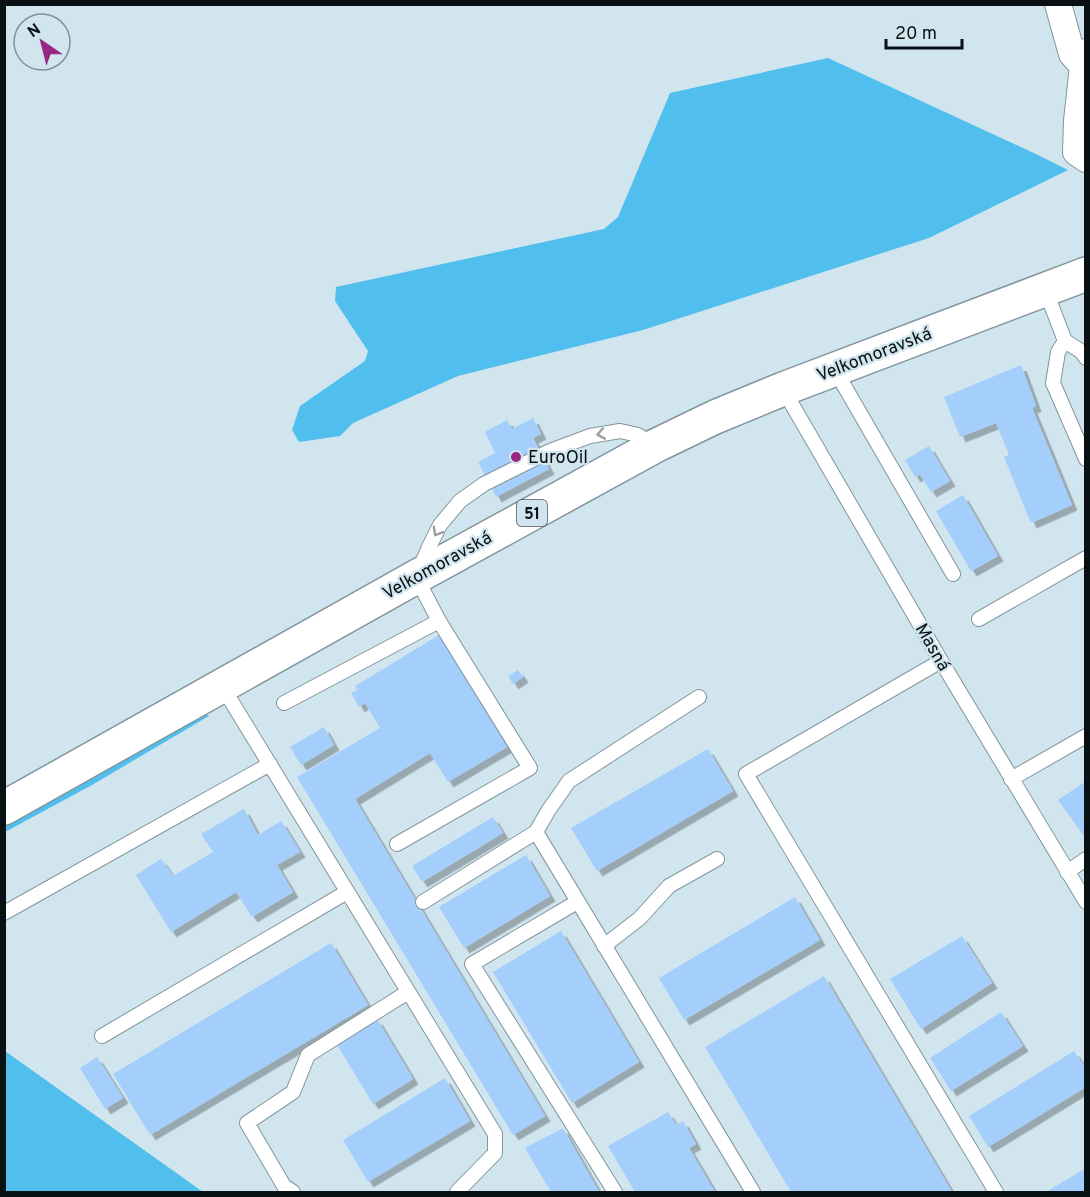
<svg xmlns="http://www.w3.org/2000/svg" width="1090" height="1197" viewBox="0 0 1090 1197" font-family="Overpass,sans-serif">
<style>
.green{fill:#50bfed}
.building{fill:#a4cffc;filter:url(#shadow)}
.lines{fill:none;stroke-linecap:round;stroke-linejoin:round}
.lane-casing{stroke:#82959e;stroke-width:16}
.street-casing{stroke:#82959e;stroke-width:28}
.primary-casing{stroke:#82959e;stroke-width:36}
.lane{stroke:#fff;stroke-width:14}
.street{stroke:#fff;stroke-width:26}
.primary{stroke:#fff;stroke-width:33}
.oneway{stroke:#9da0a1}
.poi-dot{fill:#9a2683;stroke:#d1e5ee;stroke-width:2}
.labels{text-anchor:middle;stroke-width:4.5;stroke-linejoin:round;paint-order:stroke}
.shield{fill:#d1e5ee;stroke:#465155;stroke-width:1.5}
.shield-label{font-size:16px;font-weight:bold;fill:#0a1114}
.street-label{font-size:18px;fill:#0a1114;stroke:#d1e5ee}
.poi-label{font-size:18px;fill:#0a1114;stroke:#d1e5ee;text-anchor:start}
</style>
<defs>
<filter id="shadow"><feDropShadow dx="5.5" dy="5.5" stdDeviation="0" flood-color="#0004"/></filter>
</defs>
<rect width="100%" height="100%" fill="#d1e5ee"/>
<path class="green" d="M828,58L1038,155L1068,170L929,238L643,330L458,376L353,423L340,436L299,442L292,430L300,406L365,361L368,351L335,301L336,287L604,229L618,217L670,93Z
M204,712L209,716L92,785L5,832V826Z
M4,1051H5L203,1192H5Z"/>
<path class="building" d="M1021,365L1036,406L1032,408L1072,505L1031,523L1004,457L1009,455L996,423L960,437L944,397Z
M533,418L541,434L533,438L549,469L496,497L478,462L495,453L485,432L507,420L512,429Z
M929,446L950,481L931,492L920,474L915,477L905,460Z
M963,495L998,556L971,571L936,511Z
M439,635L507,747L448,782L430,753L355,799L545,1116L513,1135L297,777L380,728L365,703L359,707L351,693L357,690L355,686Z
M518,670L523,677L513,684L508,676Z
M324,727L334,745L301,765L290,747Z
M708,749L733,791L597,871L571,828Z
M1086,781V839L1058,800Z
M244,809L258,835L281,821L300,852L277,865L293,892L252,917L236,892L171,932L136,875L161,859L173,876L213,852L201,834Z
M493,817L503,833L422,882L412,866Z
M526,855L550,896L464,948L439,907Z
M795,897L820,940L684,1020L659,978Z
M561,931L639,1062L572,1103L493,972Z
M962,936L992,983L921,1029L890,979Z
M331,943L368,1005L150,1135L113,1074Z
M824,976L952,1192H791L705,1047Z
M1001,1012L1023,1046L951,1091L930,1058Z
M377,1019L413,1079L373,1104L336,1043Z
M1074,1051L1086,1069V1087L988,1147L969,1116Z
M97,1057L123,1098L105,1109L80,1068Z
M445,1078L470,1121L368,1182L343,1140Z
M668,1112L676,1125L683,1121L696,1144L689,1148L715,1192H635L608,1146Z
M563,1128L599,1192H551L525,1148Z
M1086,1168V1192H1046Z"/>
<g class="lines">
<g class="lane-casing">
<path id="lane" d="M1045,289L1065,341
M1086,358L1082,352L1065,341L1058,352L1053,383L1086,459
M835,370L953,574
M783,389L941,661L1086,902
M979,619L1086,558
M941,661L746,774L996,1192
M222,686L495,1134V1153L457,1192
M699,697L569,781L548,811L536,832L753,1192
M284,703L439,621L416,577L429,547L440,525L460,501L484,484L550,451L590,436L620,431L638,435L653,445
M1011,779L1086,736
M397,844L530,768L439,621
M1067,872L1086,859
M423,902L536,832
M577,902L472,964L615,1192
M4,913L270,764
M604,946L640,918L669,886L717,859
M102,1036L347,892
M293,1192L284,1186L247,1123L293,1092L308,1055L408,992"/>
</g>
<g class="street-casing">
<path id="street" d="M1058,4L1072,54L1083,66L1086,52
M1083,66L1077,121L1076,152L1086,159"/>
</g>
<g class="primary-casing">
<path id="primary" d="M4,808L416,577L655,446L715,417L783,389L1086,274"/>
</g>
<use href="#lane" class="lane"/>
<use href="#street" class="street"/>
<use href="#primary" class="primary"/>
</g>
<defs><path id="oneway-chevron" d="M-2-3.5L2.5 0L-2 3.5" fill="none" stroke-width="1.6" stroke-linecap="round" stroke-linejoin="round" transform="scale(1.5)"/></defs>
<g class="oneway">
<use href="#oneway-chevron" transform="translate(601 434) rotate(170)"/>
<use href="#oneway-chevron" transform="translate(437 532) rotate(120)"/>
</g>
<circle class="poi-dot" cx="516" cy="457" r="6"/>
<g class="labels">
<rect class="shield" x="517" y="500" width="30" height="26" rx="4.5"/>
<g class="shield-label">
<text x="532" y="519">51</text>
</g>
<g class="street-label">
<text transform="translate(874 354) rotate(-21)" y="6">Velkomoravská</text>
<text transform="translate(437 565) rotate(-29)" y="6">Velkomoravská</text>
<text transform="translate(933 647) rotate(60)" y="6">Masná</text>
</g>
<g class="poi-label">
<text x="528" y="463">EuroOil</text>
</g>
</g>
<rect width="1090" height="1197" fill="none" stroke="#0a1114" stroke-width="12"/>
<g transform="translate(42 42) rotate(325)"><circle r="28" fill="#d1e5ee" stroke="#819097" stroke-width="1.5"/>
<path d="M0-4.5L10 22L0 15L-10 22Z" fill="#9a2683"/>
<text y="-9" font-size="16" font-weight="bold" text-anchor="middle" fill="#0a1114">N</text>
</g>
<path d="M886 39v9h76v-9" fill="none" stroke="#0a1114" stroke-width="3"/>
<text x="895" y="39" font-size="18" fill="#0a1114" stroke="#d1e5ee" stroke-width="4.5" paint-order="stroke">20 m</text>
</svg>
